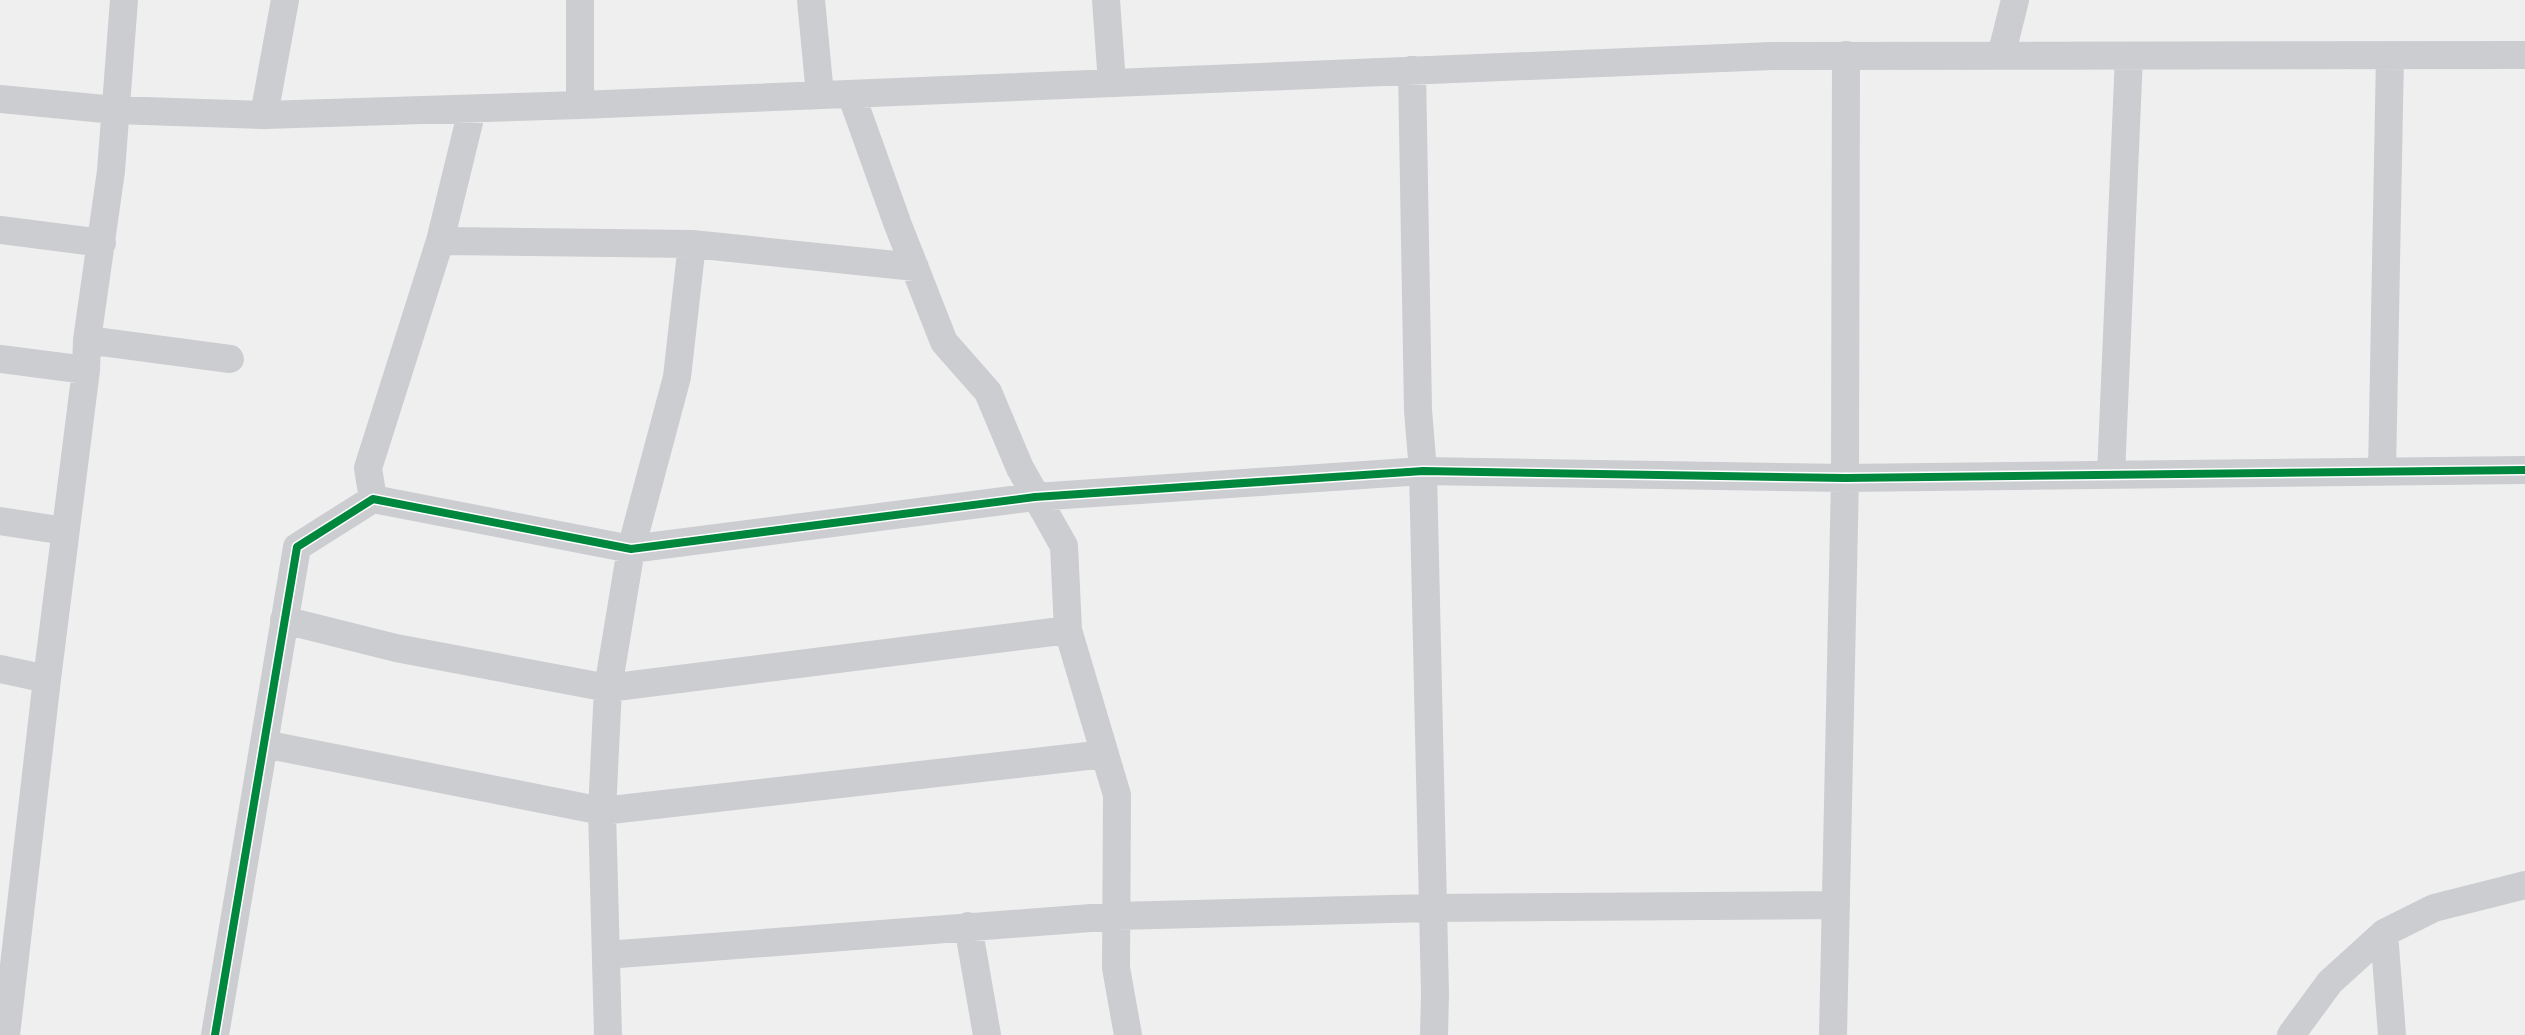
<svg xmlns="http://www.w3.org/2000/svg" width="2525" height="1035" viewBox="0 0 2525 1035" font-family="'Nunito Sans',sans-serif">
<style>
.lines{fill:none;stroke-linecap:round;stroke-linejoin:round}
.street{stroke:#cbcdd0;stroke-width:28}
.cycleway-casing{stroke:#fff;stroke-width:11}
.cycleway{stroke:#00873e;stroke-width:8}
</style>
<rect width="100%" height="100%" fill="#f0efef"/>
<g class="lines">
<path class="street" d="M811,0L820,95
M1106,0L1112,83
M2001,56L2015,0
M1412,70L1418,410L1423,471L1435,994L1434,1035
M851,94L898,225L944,342L988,392L1020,468L1064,546L1068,630L1117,795L1116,968L1128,1035
M0,99L115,110L264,115L580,105L1772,56L2525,55
M580,105V0
M264,115L285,0
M0,230L102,243
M440,241L692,244
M87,340L230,359
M0,359L86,370
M2382,472L2390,56
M2111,475L2129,56
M373,499L368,468L440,241L472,110
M0,521L65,531
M284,620L396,648L608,688L1068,630
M0,669L47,679
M264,744L602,811L1105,754
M968,926L987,1035
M2384,933L2392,1035
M606,955L1117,916L1432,908L1836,905
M6,1035L47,679L86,370L87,340L111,171L124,0
M215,1035L297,547L373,499L631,549L1035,497L1423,471L1845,478L2525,470
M608,1035L602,811L608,688L631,549L677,377L692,244L915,267
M1833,1035L1845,478L1846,55
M2291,1035L2330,982L2384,933L2434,908L2525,885"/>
<g class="cycleway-casing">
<path id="cycleway" d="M215,1035L297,547L373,499L631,549L1035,497L1423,471L1845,478L2525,470"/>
</g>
<use href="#cycleway" class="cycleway"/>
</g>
</svg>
